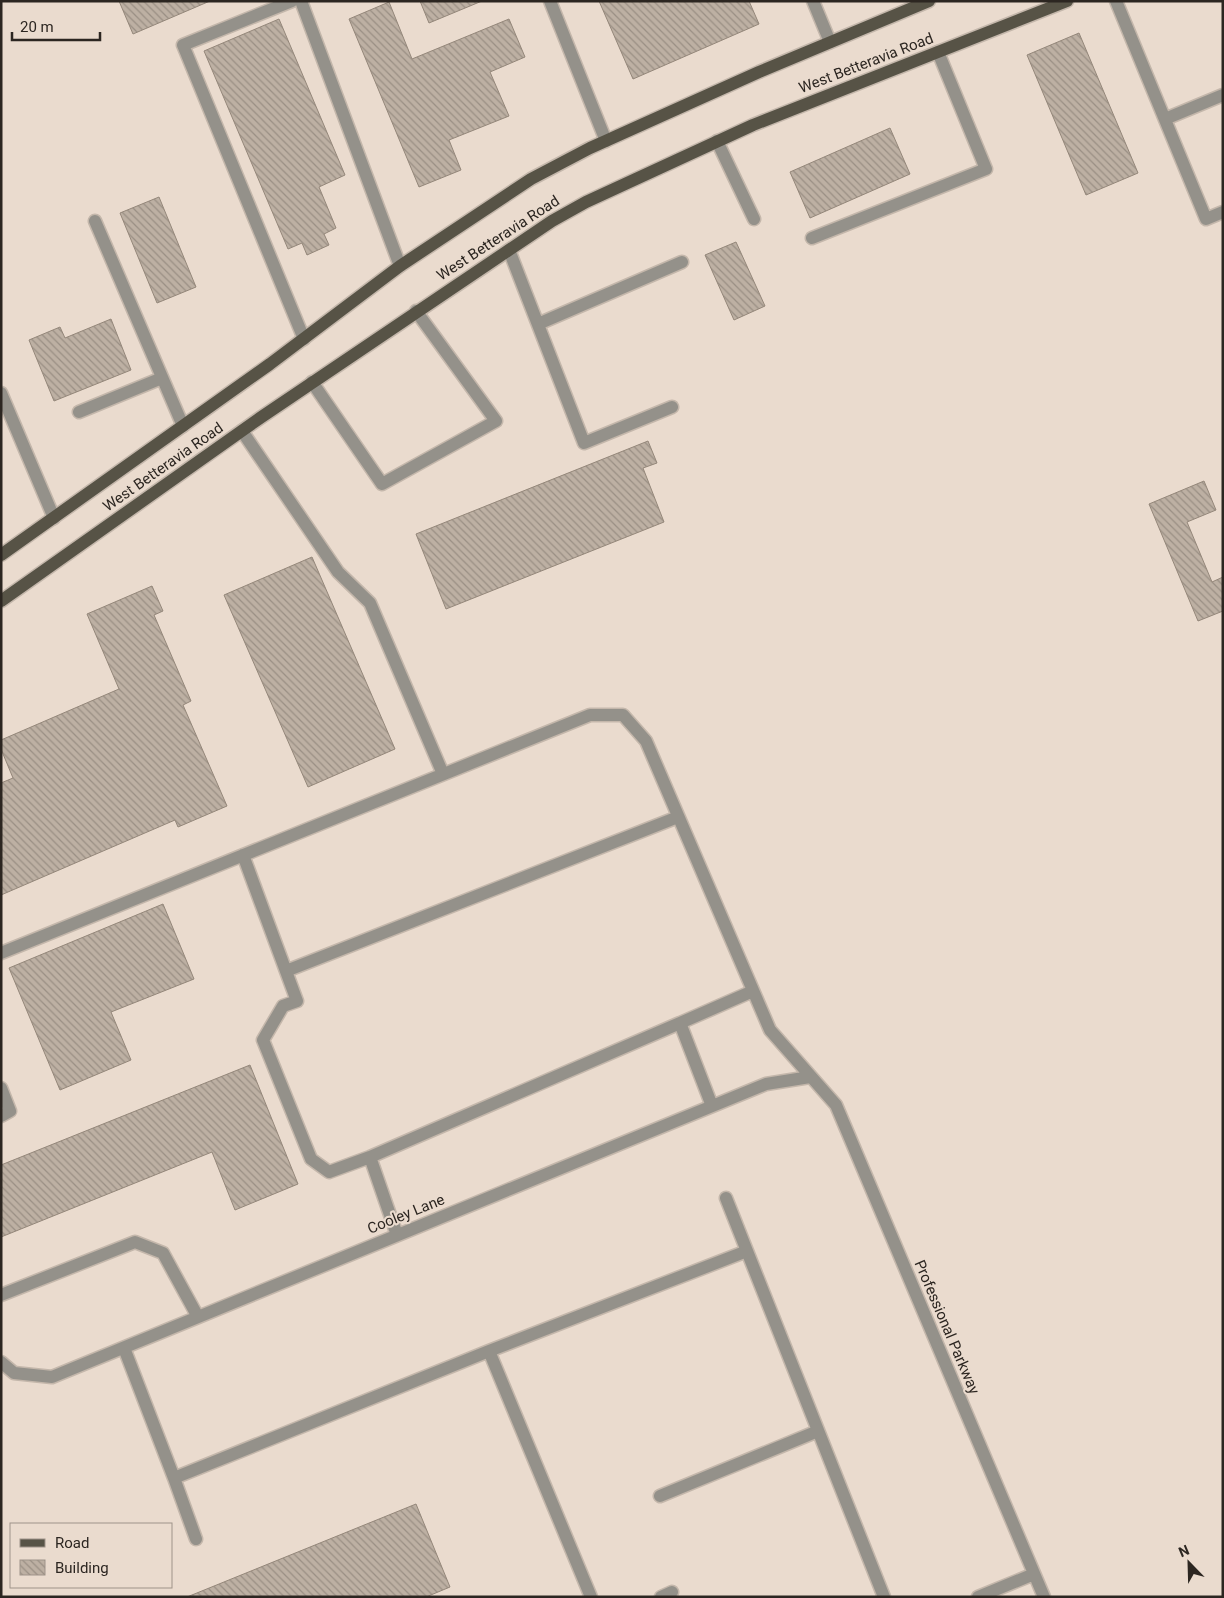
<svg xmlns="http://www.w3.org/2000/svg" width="1224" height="1598" viewBox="0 0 1224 1598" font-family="Roboto,sans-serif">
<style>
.building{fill:url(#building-back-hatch);stroke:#94877a}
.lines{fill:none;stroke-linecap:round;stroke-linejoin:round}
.minor-casing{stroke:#c4b7ab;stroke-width:15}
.major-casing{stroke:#c4b7ab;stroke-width:15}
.minor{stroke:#94918a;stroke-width:12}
.major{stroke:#575346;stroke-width:12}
.labels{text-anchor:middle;stroke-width:4;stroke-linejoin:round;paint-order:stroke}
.street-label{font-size:15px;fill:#2c2621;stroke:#eadbce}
</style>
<defs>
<pattern id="building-back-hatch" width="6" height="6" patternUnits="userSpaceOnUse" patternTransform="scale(1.25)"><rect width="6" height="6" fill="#bdb0a3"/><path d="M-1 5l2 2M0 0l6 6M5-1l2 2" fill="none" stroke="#9a8f84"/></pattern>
</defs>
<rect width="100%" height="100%" fill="#eadbce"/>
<path class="building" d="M119,1H210L133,34Z
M420,1H482L429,23Z
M599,1H749L759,24L633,79Z
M389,2L412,59L509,19L525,57L490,72L509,116L449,140L461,170L419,187L349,19Z
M279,19L345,175L319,187L336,228L324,234L329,245L307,255L302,243L288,249L204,51Z
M1079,33L1138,173L1086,195L1027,55Z
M890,128L910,174L810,218L790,172Z
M159,197L196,287L157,303L120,213Z
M736,242L765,306L734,320L705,255Z
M111,319L131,370L54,401L29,340L60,327L65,338Z
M648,441L657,463L643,468L664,522L446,609L416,534Z
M1204,481L1216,510L1187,522L1212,582L1223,577V611L1198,621L1149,504Z
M312,557L395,749L308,787L224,595Z
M152,586L163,611L154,615L191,701L183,705L227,806L178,827L175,820L1,895V783L13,778L1,749V740L119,689L87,614Z
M163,904L194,979L111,1012L131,1060L60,1090L9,968Z
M250,1065L298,1184L235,1210L212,1152L1,1237V1165Z
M416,1504L450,1587L426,1597H187Z"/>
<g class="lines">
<g class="minor-casing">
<path id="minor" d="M292,1L183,45L304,339
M301,1L400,266
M550,1L606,141
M813,1L830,42
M1116,1L1206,219L1223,212
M1165,119L1223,95
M717,141L754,219
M95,221L183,426
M812,238L986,169L938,52
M509,250L584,443L672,407
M538,324L682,262
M312,382L382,484L496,421L416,311
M1,393L54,518
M79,412L162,378
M242,431L338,572L370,603L443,774
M243,855L297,1001L283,1006L263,1040L311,1159L329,1172L370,1157L397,1235
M1,953L590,715H623L646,741L770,1030L836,1105L1044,1597
M286,971L678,817
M1,1088L10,1111L1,1116
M712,1106L680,1023L753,991
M370,1157L680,1023
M726,1198L884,1597
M1,1295L135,1242L163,1253L198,1317
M124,1348L174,1478L489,1351L747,1251
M489,1351L591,1597
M1,1362L14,1373L52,1377L766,1084L810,1077
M174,1478L196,1539
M660,1496L818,1431
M661,1597L672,1592
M978,1597L1034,1574"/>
</g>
<g class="major-casing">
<path id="major" d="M1,555L270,364L400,266L531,179L590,148L759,72L929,1
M1,601L260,418L552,221L586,202L753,125L1067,1"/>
</g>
<use href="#minor" class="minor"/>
<use href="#major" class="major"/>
</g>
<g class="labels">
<g class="street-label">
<text transform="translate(866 63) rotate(-21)" y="5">West Betteravia Road</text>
<text transform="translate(498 238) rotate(-33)" y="5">West Betteravia Road</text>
<text transform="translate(163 467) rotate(-35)" y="5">West Betteravia Road</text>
<text transform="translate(406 1214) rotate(-22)" y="5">Cooley Lane</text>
<text transform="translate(947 1327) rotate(67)" y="5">Professional Parkway</text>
</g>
</g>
<rect width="1224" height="1598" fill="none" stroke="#2c2621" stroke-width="5"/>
<rect x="10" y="1523" width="162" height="65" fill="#eadbce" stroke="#9e9389"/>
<rect x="20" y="1539" width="25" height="8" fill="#575346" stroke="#9e9389"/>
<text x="55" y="1548" font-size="15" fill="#2c2621">Road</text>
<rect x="20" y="1560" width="25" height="15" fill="url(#building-back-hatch)" stroke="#9e9389"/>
<text x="55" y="1573" font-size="15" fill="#2c2621">Building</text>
<g transform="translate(1189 1563) rotate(337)" stroke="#eadbce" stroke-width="4" paint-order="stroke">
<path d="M0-4L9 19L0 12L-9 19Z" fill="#2c2621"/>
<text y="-8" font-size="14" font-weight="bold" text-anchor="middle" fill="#2c2621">N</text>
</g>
<path d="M12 32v8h88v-8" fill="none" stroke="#2c2621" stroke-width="2.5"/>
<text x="20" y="32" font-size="15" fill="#2c2621" stroke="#eadbce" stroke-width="4" paint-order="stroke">20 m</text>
</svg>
